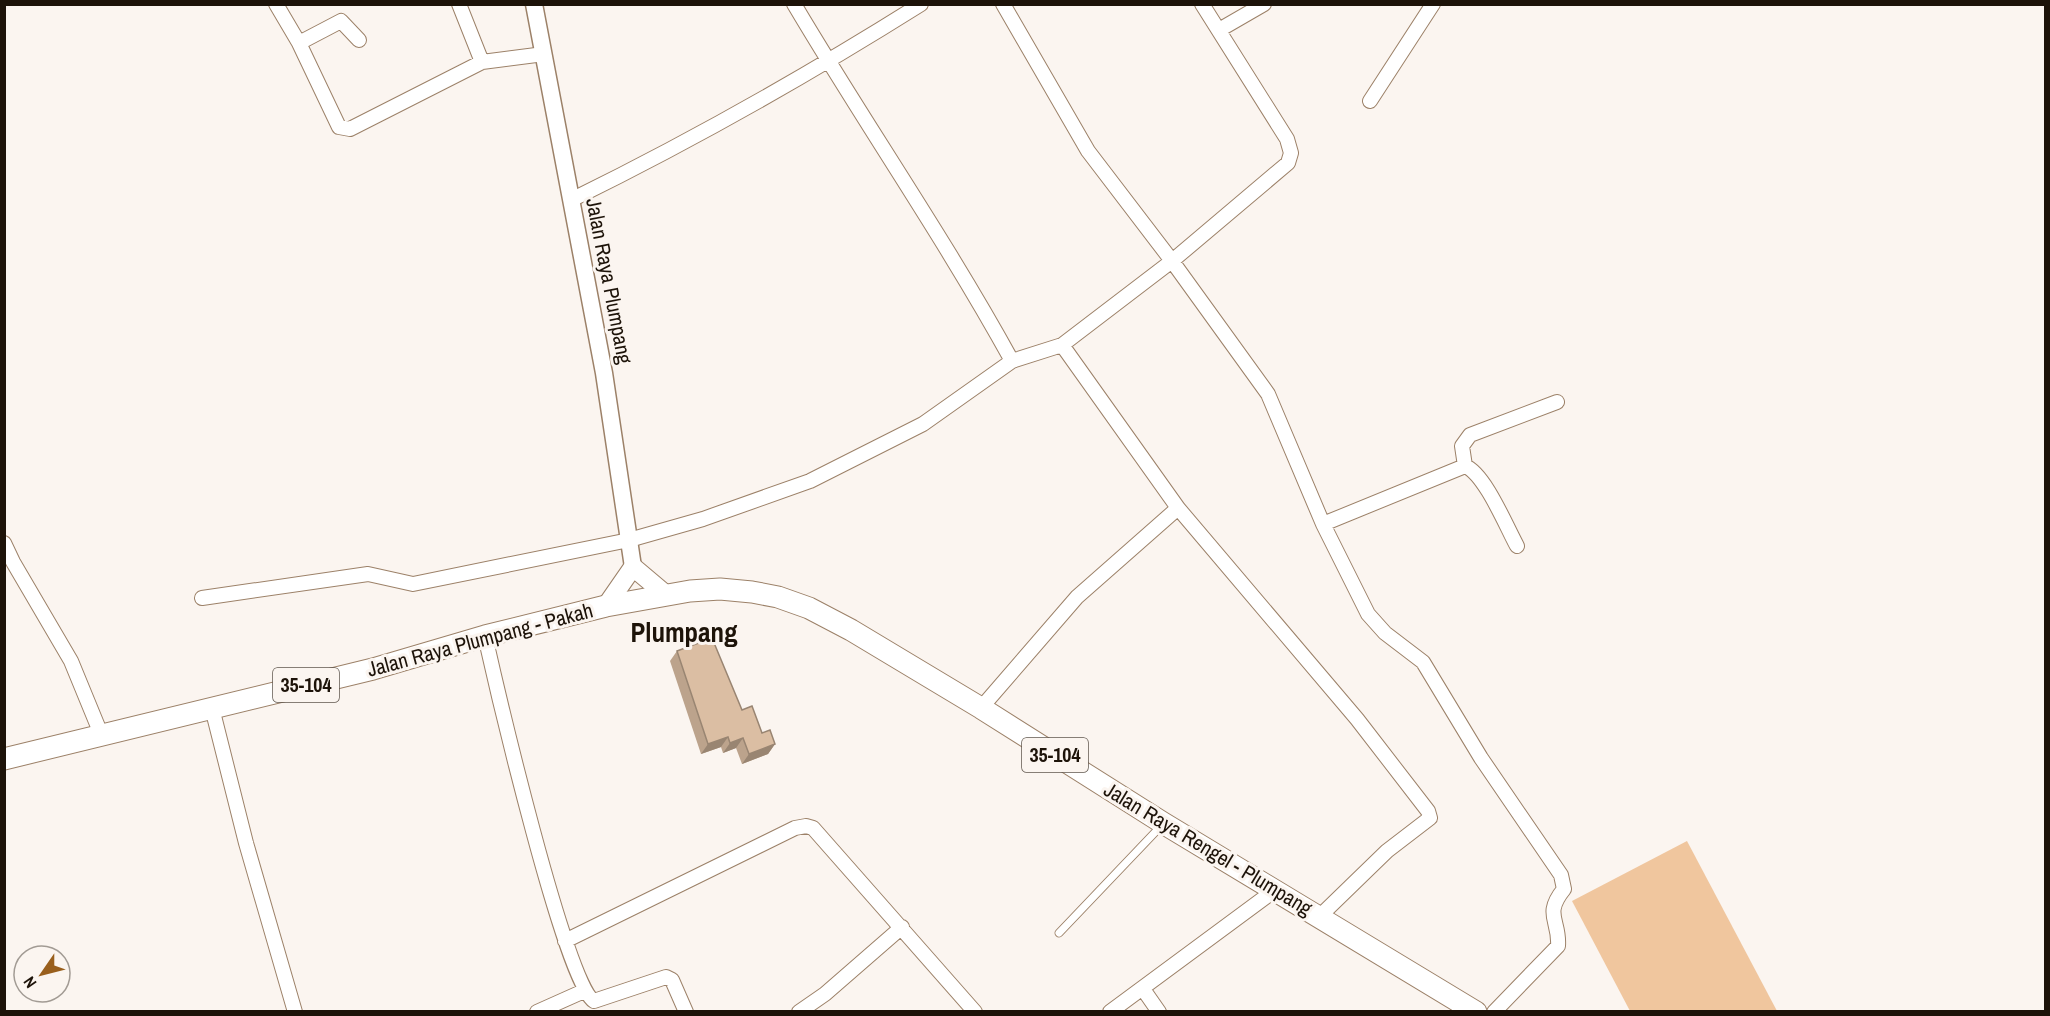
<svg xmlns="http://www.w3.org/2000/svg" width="2050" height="1016" viewBox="0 0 2050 1016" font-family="'Archivo Narrow',sans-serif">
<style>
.green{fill:#f0c69e}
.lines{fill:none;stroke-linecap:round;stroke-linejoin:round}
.service-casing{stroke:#9c8168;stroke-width:9}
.minor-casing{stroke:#9c8168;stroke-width:16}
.tertiary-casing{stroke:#9c8168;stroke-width:19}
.secondary-casing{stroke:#9c8168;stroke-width:20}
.primary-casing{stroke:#9c8168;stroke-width:23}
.service{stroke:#fff;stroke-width:7}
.minor{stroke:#fff;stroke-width:14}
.tertiary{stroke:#fff;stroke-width:16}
.secondary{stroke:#fff;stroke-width:18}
.primary{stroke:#fff;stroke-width:21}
.wall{fill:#bca38c}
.shaded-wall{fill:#998572}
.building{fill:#dbbea3;stroke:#998572;stroke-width:1.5}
.labels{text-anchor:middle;stroke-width:6;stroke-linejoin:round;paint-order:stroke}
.shield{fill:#fbf5f0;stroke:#60574e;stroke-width:1.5}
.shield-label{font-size:20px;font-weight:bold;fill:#1d1309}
.street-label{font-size:21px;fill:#1d1309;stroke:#fbf5f0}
.district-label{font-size:27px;font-weight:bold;fill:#1d1309;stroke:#fbf5f0}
</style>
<rect width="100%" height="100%" fill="#fbf5f0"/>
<path class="green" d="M1687,841L1777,1011H1630L1572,901Z"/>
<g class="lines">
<g class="service-casing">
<path id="service" d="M1059,933L1161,826"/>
</g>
<g class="minor-casing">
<path id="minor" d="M276,4L299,43L339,127L350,129L482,62L544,54
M459,4L482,62
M794,4C865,124 945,239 1012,361
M1003,4L1088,151L1172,261L1268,394L1323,524L1368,614L1385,633L1423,662L1481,758L1561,875L1564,889C1543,915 1560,920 1558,946L1494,1012
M1219,30L1264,4
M299,43L341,21L359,40
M1370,101L1433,4
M571,200C691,141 808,75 921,4
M1062,345L1178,508L1357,719L1428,811L1430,818L1387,851L1319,917
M1465,466L1462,446L1470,435L1557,402
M1323,524L1465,466C1485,474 1506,526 1517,546
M4,543L13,562L71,661L101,734
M202,598L368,574L413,584L629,540L703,519L810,481L923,424L1012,361L1062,345L1172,261L1288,163L1291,153L1287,139L1202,4
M485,636C496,685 566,986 594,1001L666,977L672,980L686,1012
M212,708L246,843L295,1012
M981,708L1077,597L1178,508
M565,941L795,828L806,826L813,828L975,1012
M1143,989L1159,1012
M537,1012L584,991
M799,1012L825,994L902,927
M1110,1012L1275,890"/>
</g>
<g class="tertiary-casing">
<path id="tertiary" d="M534,4L604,373L633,567"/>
</g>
<g class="secondary-casing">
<path id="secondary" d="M606,606L633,567L665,594"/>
</g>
<g class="primary-casing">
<path id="primary" d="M4,759L373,669L485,636L606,606L690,591L720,589L752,592L778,597L809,608L851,630L981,708L1163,823L1476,1012"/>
</g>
<use href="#service" class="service"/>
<use href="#minor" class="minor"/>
<use href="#tertiary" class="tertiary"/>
<use href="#secondary" class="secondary"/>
<use href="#primary" class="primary"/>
</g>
<path class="wall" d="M677,651L742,710L762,733L775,744L768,754L742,764L736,748L723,753L721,747L701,754L670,661Z"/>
<path class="shaded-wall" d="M728,737L721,747L701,754L708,744Z
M743,738L736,748L723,753L730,743Z
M775,744L768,754L742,764L749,754Z"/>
<path class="building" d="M712,638L742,710L752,706L762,733L770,730L775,744L749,754L743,738L730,743L728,737L708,744L677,651Z"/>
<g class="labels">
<g class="shield">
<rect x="273" y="668" width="66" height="34" rx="4.5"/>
<rect x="1022" y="738" width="66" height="34" rx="4.5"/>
</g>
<g class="shield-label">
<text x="306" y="692">35-104</text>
<text x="1055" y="762">35-104</text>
</g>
<g class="street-label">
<text transform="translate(609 281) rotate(79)" y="7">Jalan Raya Plumpang</text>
<text transform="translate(480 640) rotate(-15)" y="7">Jalan Raya Plumpang - Pakah</text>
<text transform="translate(1208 849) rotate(31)" y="7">Jalan Raya Rengel - Plumpang</text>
</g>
<g class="district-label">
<text x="684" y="642">Plumpang</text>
</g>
</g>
<rect width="2050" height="1016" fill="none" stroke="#1d1309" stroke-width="12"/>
<g transform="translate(42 974) rotate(235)"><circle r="28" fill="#fbf5f0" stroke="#a29b94" stroke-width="1.5"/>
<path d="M0-4.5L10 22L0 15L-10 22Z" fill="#995f1d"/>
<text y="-9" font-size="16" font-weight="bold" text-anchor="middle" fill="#1d1309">N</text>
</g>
</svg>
